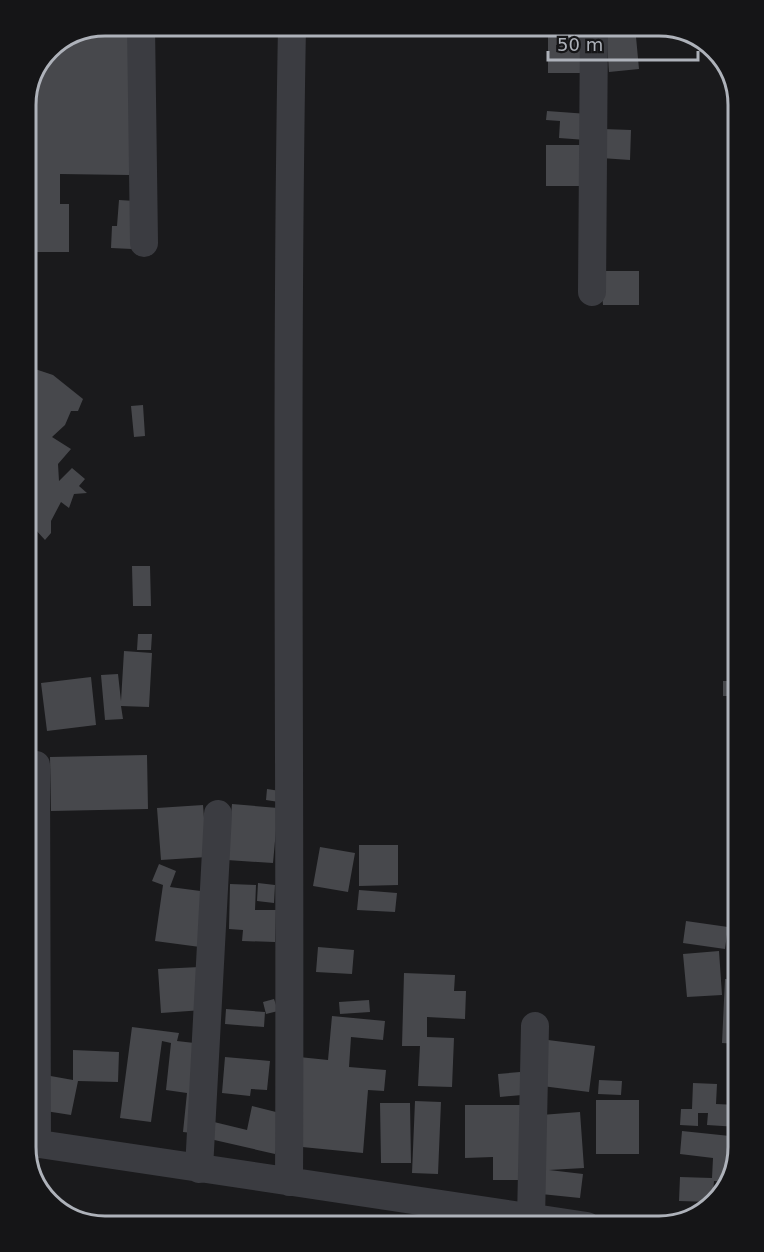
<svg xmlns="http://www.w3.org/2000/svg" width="764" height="1252" viewBox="0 0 764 1252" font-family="'DejaVu Sans',sans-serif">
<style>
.building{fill:#47484c}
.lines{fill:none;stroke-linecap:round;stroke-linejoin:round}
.minor{stroke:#3b3c41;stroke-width:28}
.rim{fill:none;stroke:#aeb2ba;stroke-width:3}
</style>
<rect width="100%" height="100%" fill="#1a1a1c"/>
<path class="building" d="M105,25L130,26L129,175L60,174V204H69V252H26V200H33V184H26V100L49,49Z
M635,26L639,69L609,72L606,28Z
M588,32V73H548V33Z
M547,111L588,114L586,140L559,138L560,121L546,120Z
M603,129L631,130L630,160L601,158Z
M546,145H587L588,186H546Z
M119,200L135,201L132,249L111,248L112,226H117Z
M600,271H639V305H603Z
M26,366L53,375L83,399L78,411H71L65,425L52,437L71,449L58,464L59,481L72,468L85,479L79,486L87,493L74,494L69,508L61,502L51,521V533L45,540L34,528L27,545Z
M143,405L145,436L134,437L131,406Z
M132,566H150L151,606H133Z
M138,634H152L151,650H137Z
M124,651L152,653L149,707L121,706L123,719L105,720L101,675L118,674L121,701Z
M91,677L96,725L47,731L41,683Z
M723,681H738V696H723Z
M147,755L148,809L51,811L50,757Z
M267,789L280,791L279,802L266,800Z
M232,804L278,808L273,863L227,860Z
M203,805L207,857L161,860L157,808Z
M359,845H398V885L359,886Z
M320,847L355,853L348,892L313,886Z
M737,862H738V924L731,923Z
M159,864L176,871L170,887L208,892L200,947L155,941L163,885L152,881Z
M258,883L275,885L274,903L257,901Z
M230,884L256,885L255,910H276L275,942L242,941L243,930L229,929Z
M359,890L397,893L395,912L357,910Z
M686,921L728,927L725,949L683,943Z
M318,947L354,950L352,974L316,972Z
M719,951L722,995L687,997L683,954Z
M200,967L203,1010L161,1013L158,969Z
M404,973L455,975L454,991H466L465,1019L427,1017V1037L454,1038L452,1087L418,1086L420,1046H402Z
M725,979L738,980V1044L722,1043Z
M274,999L278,1011L266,1014L263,1002Z
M369,1000L370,1012L340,1014L339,1002Z
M226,1009L265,1012L264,1027L225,1024Z
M332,1016L385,1021L383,1040L351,1037L349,1067L386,1070L384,1091L368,1090L363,1153L292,1146L299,1057L328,1060Z
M132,1027L179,1033L177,1041L203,1044L192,1133L183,1132L187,1093L166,1090L171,1043L162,1041L151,1122L120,1118Z
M548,1040L595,1046L589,1092L542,1086Z
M73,1050L119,1052L118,1082L78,1081L71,1115L39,1110L45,1075L73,1080Z
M225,1057L270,1061L267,1090L251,1089L250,1096L222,1093Z
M520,1072L522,1095L500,1097L498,1074Z
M599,1080L622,1081L621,1095L598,1094Z
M693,1083L717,1084L716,1104L738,1105V1127L707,1125L708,1113H698V1126L680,1125L681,1109H692Z
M596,1100H639V1154H596Z
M415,1101L441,1102L438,1174L412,1173Z
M380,1103H410L411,1163H381Z
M465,1105H522V1180H493V1157L465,1158Z
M252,1106L284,1114L275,1154L210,1139L214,1122L247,1130Z
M580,1112L584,1168L549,1170L583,1174L580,1198L541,1194V1115Z
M682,1131L730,1136L729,1144L738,1145L735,1160L731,1159L728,1182L714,1181L712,1202L679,1201L680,1177L712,1178L713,1158L680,1154Z"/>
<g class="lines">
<path class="minor" d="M141,26L144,243
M592,292L594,26
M36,765L37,1144
M26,1142L587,1226
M199,1169L218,814
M289,1182C291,797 285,411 292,26
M531,1220L535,1026"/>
</g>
<path d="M0 0H764V1252H0ZM105 36H659A69 69 0 0 1 728 105V1147A69 69 0 0 1 659 1216H105A69 69 0 0 1 36 1147V105A69 69 0 0 1 105 36Z" fill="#151517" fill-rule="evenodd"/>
<path class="rim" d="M105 36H659A69 69 0 0 1 728 105V1147A69 69 0 0 1 659 1216H105A69 69 0 0 1 36 1147V105A69 69 0 0 1 105 36Z"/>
<path d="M548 51v9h150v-9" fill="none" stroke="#aeb2ba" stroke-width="3"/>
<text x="557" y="51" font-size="18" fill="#aeb2ba" stroke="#151517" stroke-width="4.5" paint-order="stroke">50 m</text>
</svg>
